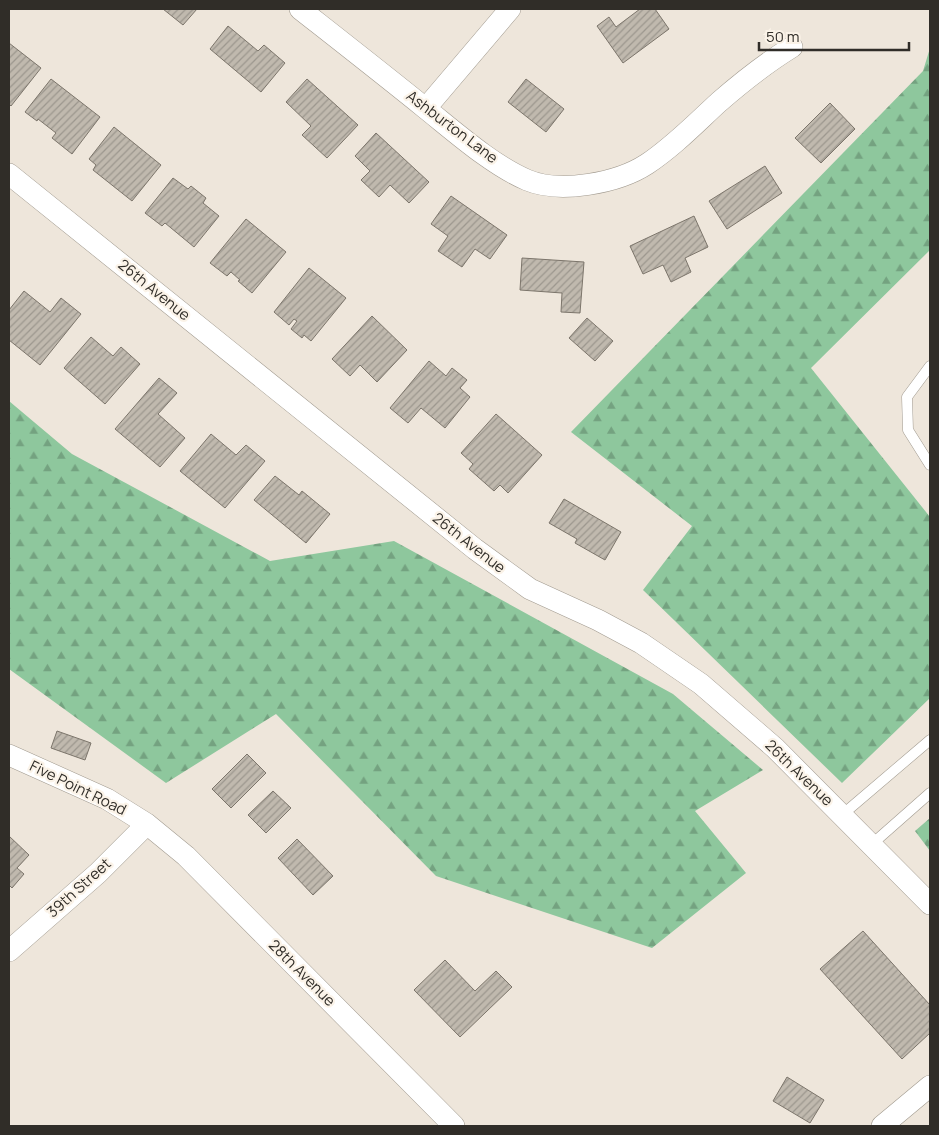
<svg xmlns="http://www.w3.org/2000/svg" width="939" height="1135" viewBox="0 0 939 1135" font-family="Manrope,sans-serif">
<style>
.forest{fill:url(#forest-firs)}
.building{fill:url(#building-hatch);stroke:#7c756b}
.lines{fill:none;stroke-linecap:round;stroke-linejoin:round}
.lane-casing{stroke:#a19a8f;stroke-width:11}
.street-casing{stroke:#a19a8f;stroke-width:22}
.lane{stroke:#fff;stroke-width:10}
.street{stroke:#fff;stroke-width:21}
.labels{text-anchor:middle;stroke-width:4.5;stroke-linejoin:round;paint-order:stroke}
.street-label{font-size:15px;fill:#302d28;stroke:#fbf3e8}
</style>
<defs>
<pattern id="forest-firs" width="22" height="20" patternUnits="userSpaceOnUse" patternTransform="scale(1.25)"><rect width="22" height="20" fill="#8ec79d"/><path d="M5 1l3.5 6h-7zM16 11l3.5 6h-7z" fill="#74a280"/></pattern>
<pattern id="building-hatch" width="6" height="6" patternUnits="userSpaceOnUse" patternTransform="scale(1.25)"><rect width="6" height="6" fill="#c0b9ae"/><path d="M-1 1l2-2M0 6l6-6M5 7l2-2" fill="none" stroke="#9c978e"/></pattern>
</defs>
<rect width="100%" height="100%" fill="#eee6db"/>
<path class="forest" d="M930,48V250L811,368L930,517V698L842,783L643,590L692,526L571,432L923,71Z
M9,401L72,454L270,561L394,541L673,694L763,770L695,811L746,873L652,948L436,876L276,714L166,783L9,669Z
M930,818V851L915,831Z"/>
<path class="building" d="M163,9H197L183,25Z
M640,9H655L669,29L623,63L597,26L609,17L616,27Z
M228,26L258,51L264,45L285,63L261,92L210,49Z
M9,43L41,68L11,106L9,104Z
M51,79L100,117L72,154L52,138L56,133L38,119L37,121L25,112Z
M307,79L358,125L327,158L302,135L311,126L286,102Z
M526,79L564,109L546,132L508,102Z
M830,103L855,129L821,163L795,138Z
M114,127L161,165L132,201L93,170L96,165L89,159Z
M376,133L429,182L409,203L390,185L379,197L361,180L370,171L355,156Z
M765,166L782,193L727,229L709,201Z
M173,178L188,189L191,186L206,198L203,203L219,216L194,247L165,223L162,226L145,213Z
M451,196L507,235L490,259L475,249L462,267L438,251L448,236L431,224Z
M694,216L708,247L685,258L691,272L671,282L663,265L643,274L630,246Z
M246,219L286,252L252,293L238,281L240,280L231,272L227,276L210,263Z
M522,258L584,262L580,313L561,312L562,293L520,290Z
M309,268L346,298L311,341L304,335L302,338L291,329L297,321L294,319L289,325L274,312Z
M24,291L50,312L61,298L81,314L40,365L9,340V310Z
M372,316L407,350L377,382L360,365L350,376L332,359Z
M587,318L613,341L595,361L569,338Z
M91,337L113,356L121,347L140,364L105,404L64,368Z
M429,361L446,376L452,368L467,380L460,388L470,397L445,428L421,408L408,423L390,408Z
M159,378L177,393L158,414L185,438L160,467L115,429Z
M496,414L542,455L508,493L500,485L494,491L469,469L473,464L461,453Z
M211,434L236,455L246,445L265,461L225,508L180,471Z
M275,476L299,495L302,491L330,514L306,543L254,500Z
M564,499L621,532L605,560L575,543L577,539L549,523Z
M57,731L91,743L85,760L51,748Z
M247,754L266,773L231,808L212,789Z
M273,791L291,808L266,833L248,815Z
M9,836L29,855L17,868L24,874L12,888L9,885Z
M297,839L333,876L313,895L278,858Z
M863,931L930,1005V1033L902,1059L820,969Z
M445,960L475,991L496,971L512,987L460,1037L414,990Z
M787,1077L824,1100L810,1123L773,1101Z"/>
<g class="lines">
<g class="lane-casing">
<path id="lane" d="M930,366L907,397L908,430L930,465
M842,815L930,740
M871,845L930,793"/>
</g>
<g class="street-casing">
<path id="street" d="M300,9C342,42 383,74 425,108C455,132 492,165 527,180C560,194 618,183 647,164C674,146 696,123 719,102C742,82 766,63 792,47
M426,108L510,9
M9,174L475,549L530,589L598,620L641,643L701,684L775,748L930,904
M9,755L107,799L147,824L186,856L454,1126
M9,951L98,873L147,824
M882,1126L930,1086"/>
</g>
<use href="#lane" class="lane"/>
<use href="#street" class="street"/>
</g>
<g class="labels">
<g class="street-label">
<text transform="translate(452 127) rotate(37)" y="5">Ashburton Lane</text>
<text transform="translate(154 290) rotate(39)" y="5">26th Avenue</text>
<text transform="translate(469 543) rotate(38)" y="5">26th Avenue</text>
<text transform="translate(799 773) rotate(44)" y="5">26th Avenue</text>
<text transform="translate(78 788) rotate(26)" y="5">Five Point Road</text>
<text transform="translate(79 888) rotate(-42)" y="5">39th Street</text>
<text transform="translate(302 973) rotate(45)" y="5">28th Avenue</text>
</g>
</g>
<rect width="939" height="1135" fill="none" stroke="#302d28" stroke-width="20"/>
<path d="M759 42v8h150v-8" fill="none" stroke="#302d28" stroke-width="2.5"/>
<text x="766" y="42" font-size="15" fill="#302d28" stroke="#fbf3e8" stroke-width="4" paint-order="stroke">50 m</text>
</svg>
